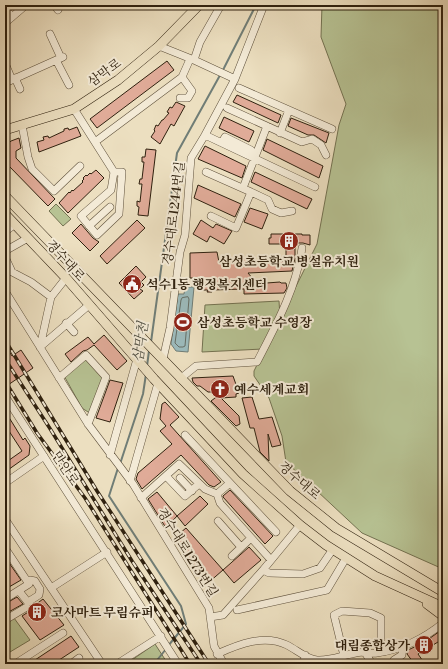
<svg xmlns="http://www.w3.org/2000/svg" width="448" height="669" viewBox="0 0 448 669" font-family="'Libre Bodoni','Noto Serif KR',serif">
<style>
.green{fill:#b7c293;stroke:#737251}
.water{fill:#9cbabb;stroke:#707d76}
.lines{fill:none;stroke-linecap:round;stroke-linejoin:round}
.shore{stroke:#666e65;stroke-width:1}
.stream{stroke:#707d76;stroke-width:2}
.building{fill:#e0ab98;stroke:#2f210f}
.minor-casing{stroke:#5e503b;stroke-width:8}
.major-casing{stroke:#2f210f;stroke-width:10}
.minor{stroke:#f3ead6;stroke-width:7}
.major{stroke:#ecdfc0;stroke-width:9}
.rail-casing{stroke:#2f210f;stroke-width:3.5}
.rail{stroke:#f3ead6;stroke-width:2;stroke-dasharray:6;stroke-linecap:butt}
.labels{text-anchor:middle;stroke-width:4;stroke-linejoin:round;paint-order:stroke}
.street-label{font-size:13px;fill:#2f210f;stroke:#f3ead6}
.poi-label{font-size:13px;font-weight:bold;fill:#2f210f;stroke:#f3ead6;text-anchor:start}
.water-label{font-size:14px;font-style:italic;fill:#504f43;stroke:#f3ead6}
</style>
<rect width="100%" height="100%" fill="#ecdfc0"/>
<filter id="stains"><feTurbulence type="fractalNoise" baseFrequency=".005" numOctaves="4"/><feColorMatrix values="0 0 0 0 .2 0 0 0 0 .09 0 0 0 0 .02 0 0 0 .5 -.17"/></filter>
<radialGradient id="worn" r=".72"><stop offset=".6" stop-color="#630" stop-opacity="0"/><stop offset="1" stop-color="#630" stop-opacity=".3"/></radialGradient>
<path class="green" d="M322,5H443V569L362,533L286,462L282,436L269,398L254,376V371L317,244L339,125L346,104L321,37Z
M56,204L71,219L63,226L49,211Z
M279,301L280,317L263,349L202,352L205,305Z
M86,355L106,377L91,414L82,408L63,374Z
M14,618L30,640L5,655V624Z
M155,644L168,664H126Z"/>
<path class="water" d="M185,287H194L188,352L176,351L171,344L178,294H184Z"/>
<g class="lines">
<path class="shore" d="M188,297L189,299L185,346L183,347H179L175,343L181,300L182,298Z"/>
<path class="stream" d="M151,342L177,153L224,68L256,5
M147,366L149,351
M120,464L143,394L146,374
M118,468L109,496L181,606L186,624L168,646
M154,664L166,649"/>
</g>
<path class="building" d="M167,61L174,70L97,128L90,119Z
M237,95L281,115L278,123L233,102Z
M176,102L185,106L174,126L171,124L160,144L151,137L155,131L154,130L156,125L158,126L162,120H163L169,113L167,112L170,107L172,108Z
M224,117L254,131L249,142L219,128Z
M291,118L329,133L326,143L314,135H308L288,126Z
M77,127L81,136L39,152L37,142L44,140L43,137L48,136L49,138L64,131V129L68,128L69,130Z
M19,138L21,148L16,151V158L55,199L48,206L8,165L5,160V149L7,145L11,141Z
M267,139L323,166L319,178L263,150Z
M205,146L246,166L242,178L198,159Z
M146,149L156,150L148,216L138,215L139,207L137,206V201L140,202L142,184H139L140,179H142L144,162H142V157H145Z
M96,170L104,178L68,213L59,203L69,192L70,193L72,190L73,191L83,182L82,181L84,179L83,178L86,175L87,176L90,173L91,174Z
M255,172L312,199L307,209L251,182Z
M198,185L241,204L235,217L194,198Z
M250,208L268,214L262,229L244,222Z
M137,220L145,228L107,264L100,256Z
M201,220L213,228L216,224L232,231L224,244L210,236L207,242L193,234Z
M81,224L93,238L99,242L90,251L72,233Z
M271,234H302V235H310V245L303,243H295V258L292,271L248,273L253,279V284L280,282L281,283H286L287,288L284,293L244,294V289L212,290V292H207L208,290H200V278H190V253L217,252L219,262H242V258H251V262L286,261V244H269V238H271Z
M136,266L146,277L141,282L144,285L140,289L143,291L134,299L119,283Z
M104,335L127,361L117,370L94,345L87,350L83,351L71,362L65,354L88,337L94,344Z
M5,345L12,356L21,350L33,368L5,387V364L9,362L5,356Z
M233,376L239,393L236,394V397L221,398L239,416L240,424L236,426L211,401L223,392H208L200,386H197L193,382L192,378Z
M110,380L123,383L110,422L96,418Z
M252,397L259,419L272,417L281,445L272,447L268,434L269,461L260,452L254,428H250L242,398Z
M165,402L179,417L170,425L221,482L214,487L209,485L181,455L142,489L136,479L138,473L172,444L160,431L166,426L160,419L162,404Z
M5,411L23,440L25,438L30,446L29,455L5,472V463L22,451L7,428L5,430Z
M230,490L273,536L265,544L223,497V496Z
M157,492L177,516L166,528L148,499Z
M200,496L208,504L185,526L177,516Z
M186,528L223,570L208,583L173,539Z
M249,547L261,560L234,583L223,570Z
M5,557L21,580L9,587L5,581Z
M17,597L23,604L5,614V604Z
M43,599L64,625L40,640L22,616L33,609L35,605Z
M443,629V639L418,654L425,664H416L413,662L407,654L408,650L423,643Z
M71,636L79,647L53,664H29Z"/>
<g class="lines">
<g class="minor-casing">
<path id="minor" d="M54,5L58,10
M5,8L12,17
M5,23L26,5
M50,34L61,58
M159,46L194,60L235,79
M56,60L69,85
M194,60L200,42L221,5
M5,63L12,80
M15,78L20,89
M5,83L63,57
M239,88L332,129
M180,98H188L192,91L182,77
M227,108L302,142L312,139L321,145L326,155
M74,109L114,172H122L119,214L97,235L81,216L111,190L114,172
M22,125L28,157L32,169L54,191L80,166
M280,133L289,110
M205,135L315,187
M95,142L182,77L190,59
M222,142L225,137L251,150L249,155
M206,172L251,192L236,228L211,216
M243,188L267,126
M251,192L268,200L272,209L281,213L292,211
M89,226L110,207
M5,232L15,224
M5,251L28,238
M5,257L12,272L31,282L51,297
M5,291L88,424L133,484L209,608L214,646L224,664
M66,323L74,332
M40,347L51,297L66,278
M40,347L89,305
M163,359L170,328L180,252L185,235L191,158L205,135L235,79L264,5
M59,378L86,355L106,377L88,424
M180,379L196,366L257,362C276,325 296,289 302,248
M5,396L178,664
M185,435L276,532
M110,455L137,359
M166,476L185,496L199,484
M180,478L192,491
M130,481L158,383
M5,483L44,456
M217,494L230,483
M141,498L179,464L205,489L217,494L220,503L271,560
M5,519L102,664
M218,521L241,547
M5,548L29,584L5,599
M232,556L251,538
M263,570L269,573L303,574L320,568L333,549
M51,588L107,552
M28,602L39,595L40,589L35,581L30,580
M237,610L327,590L346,558
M210,617L223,615L263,570L300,525
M5,620L30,605L19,591
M217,654C239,644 264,634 287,645C297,650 306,659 317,660C331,661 343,655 356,653C362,651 370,654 377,653C401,650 425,638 443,623
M366,654L372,664
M344,656L334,615L342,611L370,613L381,618V643L384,652
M394,660L402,655L403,646
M15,664L63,633
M71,664L79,658
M117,664L161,636
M304,664L305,655"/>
</g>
<g class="major-casing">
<path id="major" d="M5,130L74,109L118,80L159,46L199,5
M5,196L290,491L336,528L443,592
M5,214L66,278L154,379L243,474L300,525L326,545L375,576L443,607
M427,604L443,616"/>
</g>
<use href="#minor" class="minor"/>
<use href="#major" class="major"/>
<g class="rail-casing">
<path id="rail" d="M5,340L97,491L209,664
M5,359L49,427L132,561L201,664
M5,381L37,433L85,498L190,664"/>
</g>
<use href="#rail" class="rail"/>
</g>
<defs>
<g id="building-disc" transform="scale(1)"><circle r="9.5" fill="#8f2418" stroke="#f3ead6"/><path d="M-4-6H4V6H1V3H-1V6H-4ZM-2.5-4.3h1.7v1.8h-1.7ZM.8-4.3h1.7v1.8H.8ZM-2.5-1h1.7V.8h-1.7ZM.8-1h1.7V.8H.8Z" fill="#fff"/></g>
<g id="civic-disc" transform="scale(1)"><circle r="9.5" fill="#8f2418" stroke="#f3ead6"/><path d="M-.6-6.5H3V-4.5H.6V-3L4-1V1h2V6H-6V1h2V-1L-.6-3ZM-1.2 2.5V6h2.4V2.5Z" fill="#fff"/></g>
<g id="stadium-disc" transform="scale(1)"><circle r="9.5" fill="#8f2418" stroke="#f3ead6"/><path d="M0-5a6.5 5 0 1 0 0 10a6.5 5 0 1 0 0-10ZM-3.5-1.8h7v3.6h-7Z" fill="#fff"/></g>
<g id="church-disc" transform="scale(1)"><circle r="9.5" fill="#8f2418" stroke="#f3ead6"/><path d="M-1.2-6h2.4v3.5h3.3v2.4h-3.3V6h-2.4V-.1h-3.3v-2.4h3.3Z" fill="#fff"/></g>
</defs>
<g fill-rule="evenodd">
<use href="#building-disc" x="289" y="241"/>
<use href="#civic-disc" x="132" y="284"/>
<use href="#stadium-disc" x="183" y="322"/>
<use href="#church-disc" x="220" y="389"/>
<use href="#building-disc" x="37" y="612"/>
<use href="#building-disc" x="424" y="645"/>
</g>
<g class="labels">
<g class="street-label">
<text transform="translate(104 72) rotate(-36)" y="5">삼막로</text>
<text transform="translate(173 213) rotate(-83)" y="5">경수대로1244번길</text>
<text transform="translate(66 260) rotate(48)" y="5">경수대로</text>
<text transform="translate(66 468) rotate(57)" y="5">만안로</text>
<text transform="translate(300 480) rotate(41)" y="5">경수대로</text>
<text transform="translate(188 552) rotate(58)" y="5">경수대로1273번길</text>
</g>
<g class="poi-label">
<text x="289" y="266" text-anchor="middle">삼성초등학교 병설유치원</text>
<text x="146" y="289">석수1동 행정복지센터</text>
<text x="197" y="327">삼성초등학교 수영장</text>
<text x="234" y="394">예수세계교회</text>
<text x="51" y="617">코사마트 무림슈퍼</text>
<text x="410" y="650" text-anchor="end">대림종합상가</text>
</g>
<g class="water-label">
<text transform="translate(140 342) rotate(-82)" y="5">삼막천</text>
</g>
</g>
<rect width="448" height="669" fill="none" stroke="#ecdfc0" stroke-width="20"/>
<rect x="6" y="6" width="436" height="657" fill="none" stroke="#2f210f" stroke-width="2"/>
<rect x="10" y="10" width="428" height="649" fill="none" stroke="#2f210f"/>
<rect width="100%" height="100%" filter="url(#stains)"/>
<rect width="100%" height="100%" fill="url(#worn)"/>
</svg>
